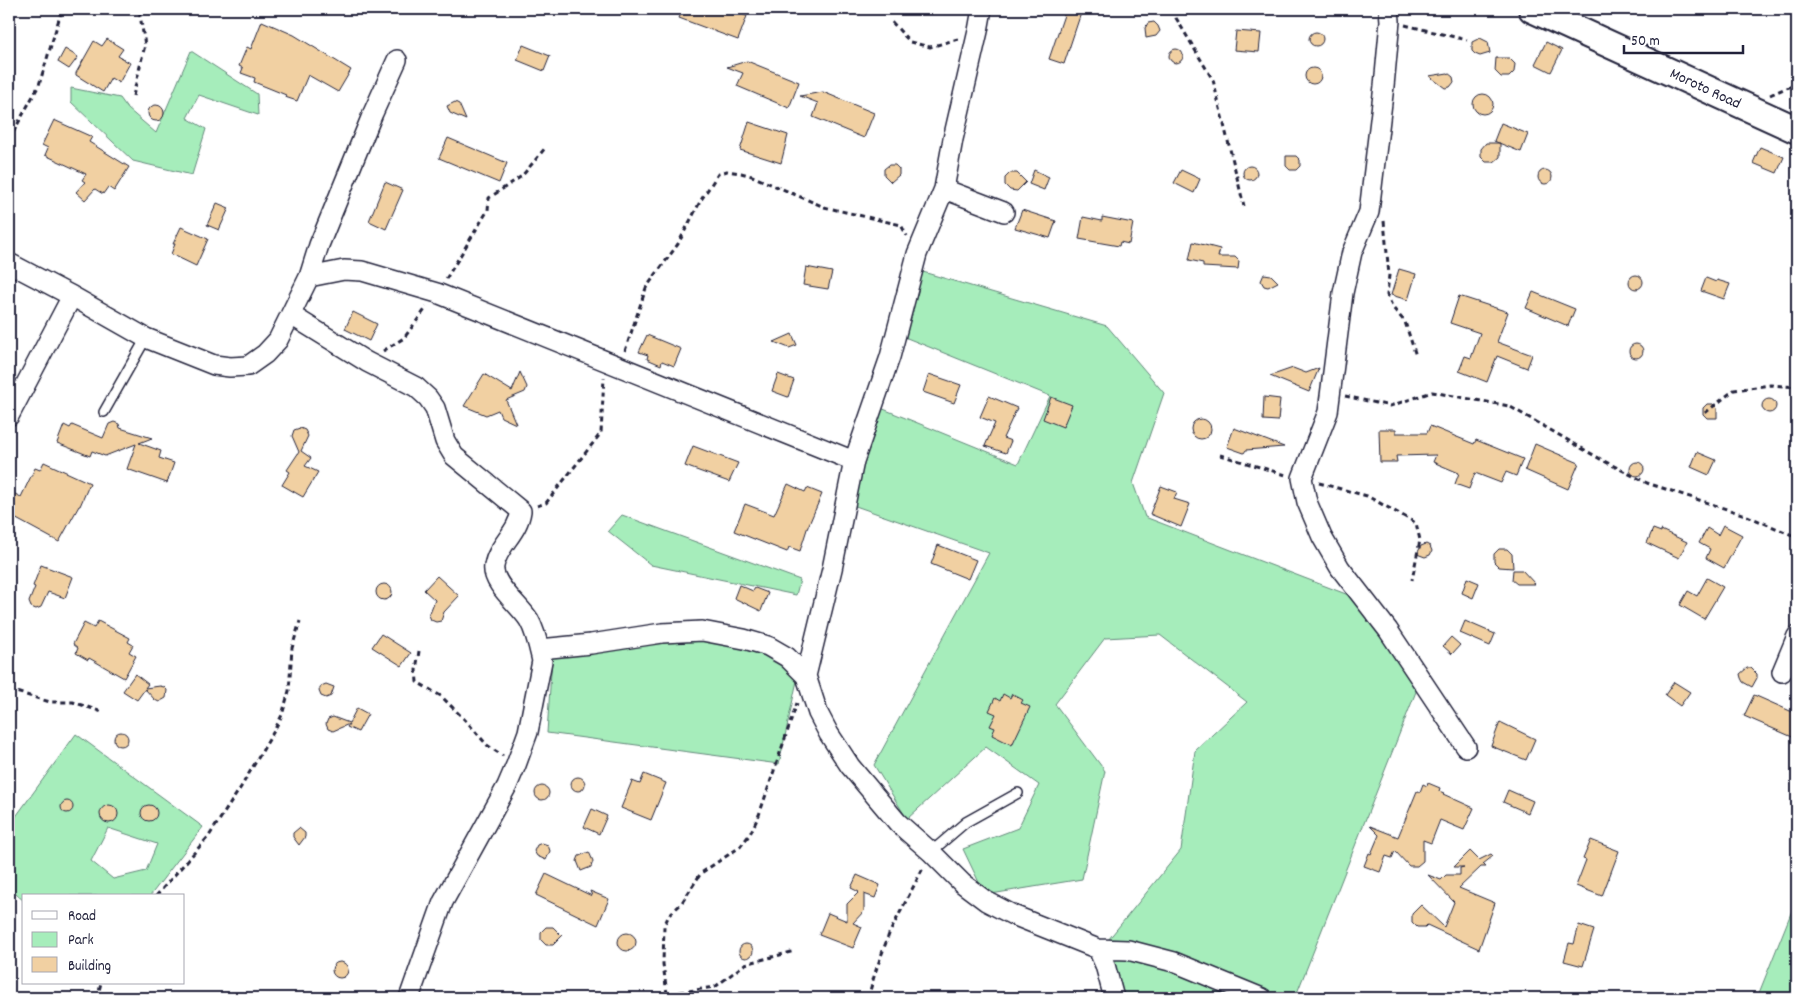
<svg xmlns="http://www.w3.org/2000/svg" width="1806" height="1007" viewBox="0 0 1806 1007" font-family="Dekko,sans-serif">
<style>
.green{fill:#a6edbb;stroke:#64887b;fill-rule:evenodd}
.building{fill:#f1d0a2;stroke:#22223b}
.lines{fill:none;stroke-linecap:round;stroke-linejoin:round}
.lane-casing{stroke:#22223b;stroke-width:12}
.street-casing{stroke:#22223b;stroke-width:22}
.secondary-casing{stroke:#22223b;stroke-width:30}
.path{stroke:#22223b;stroke-width:3;stroke-dasharray:5 4;stroke-linecap:butt}
.lane{stroke:#fff;stroke-width:9}
.street{stroke:#fff;stroke-width:19}
.secondary{stroke:#fff;stroke-width:26}
.labels{text-anchor:middle;stroke-width:4;stroke-linejoin:round;paint-order:stroke}
.street-label{font-size:16px;fill:#22223b;stroke:#fff}
</style>
<rect width="100%" height="100%" fill="#fff"/>
<filter id="ink" filterUnits="userSpaceOnUse"><feTurbulence type="fractalNoise" baseFrequency=".02" numOctaves="2"/><feDisplacementMap in="SourceGraphic" scale="10" xChannelSelector="R" yChannelSelector="G"/><feConvolveMatrix kernelMatrix="1 2 1 2 8 2 1 2 1" color-interpolation-filters="sRGB"/></filter>
<g filter="url(#ink)">
<path class="green" d="M191,51L257,94L258,115L199,95L187,118L206,129L192,175L133,161L71,102V88L120,98L128,109L156,133Z
M923,272L1107,326L1164,393L1133,483L1145,517L1359,599L1421,679L1295,998H1117L1104,945L1181,850L1195,751L1247,702L1160,635L1105,638L1055,704L1105,771L1082,879L985,895L963,849L1018,828L1039,785L986,747L907,819L874,765L989,553L847,503L876,406L1018,464L1050,396L902,336Z
M622,515L800,580L796,595L651,565L608,531Z
M726,634L798,676L779,764L547,733L552,657L605,635Z
M76,734L203,827L150,896H24V901L9,888V826ZM108,828L157,844L146,871L113,879L91,861Z
M1797,898V998H1757Z"/>
<path class="building" d="M683,9H727L747,16L738,40L679,18Z
M1066,9L1081,13L1064,64L1049,59Z
M262,21L294,35L351,70L338,92L308,75L297,101L285,97L286,95L254,82L255,78L241,73L243,68L239,66L247,47L251,49Z
M1154,22L1158,26L1160,31L1156,36L1146,38L1145,28L1148,23Z
M1236,31L1261,33L1259,52L1234,50Z
M1309 39a7 7 0 1 1 14 0a7 7 0 1 1-14 0Z
M1480,38L1488,42L1490,53L1480,56L1475,54L1472,51V42Z
M107,39L123,49L118,56L130,63L119,83L111,78L103,92L76,75V73L94,41L102,46Z
M1546,42L1562,50L1551,72L1535,64Z
M523,45L550,56L544,71L517,60Z
M1169 56a7 7 0 1 1 14 0a7 7 0 1 1-14 0Z
M65,49L78,57L69,69L58,62Z
M1496,58H1509L1515,64L1514,72L1509,77H1501L1495,71Z
M747,61L799,82L789,108L737,86L743,73L727,67Z
M1305 76a8 8 0 1 1 16 0a8 8 0 1 1-16 0Z
M1448,73L1453,77L1454,82L1450,87L1445,88L1429,76Z
M823,92L874,113L864,138L813,117L818,103L800,96Z
M1473 104a10 10 0 1 1 20 0a10 10 0 1 1-20 0Z
M455,102L459,104L466,120L450,113L447,106Z
M148 113a8 8 0 1 1 16 0a8 8 0 1 1-16 0Z
M54,120L92,137L89,142L129,167L114,191L108,187L103,194L95,189L85,200L76,192L85,182L82,180L86,174L45,155L48,148L42,145Z
M749,122L788,135L781,163L740,150Z
M1501,123L1528,134L1521,152L1494,141Z
M448,138L507,163L499,183L439,158Z
M1486,143H1500V157L1494,162H1486L1481,157V149Z
M1760,147L1784,157L1777,173L1753,163Z
M1286,156H1296L1300,160V166L1296,170H1290L1286,166Z
M889,165H895L899,169V175L891,182L884,175V169Z
M1243 173a7 7 0 1 1 14 0a7 7 0 1 1-14 0Z
M1538 177a7 7 0 1 1 14 0a7 7 0 1 1-14 0Z
M1034,170L1049,177L1044,190L1029,184Z
M1181,170L1200,179L1194,193L1174,183Z
M1010,173H1017L1026,182L1017,191L1010,190L1005,185V178Z
M385,182L403,190L386,229L369,221Z
M217,203L229,208L219,230L207,225Z
M1022,210L1056,221L1050,238L1015,228Z
M1083,217L1102,221V217L1133,223L1129,244L1120,242L1119,246L1079,239Z
M181,227L208,239L196,266L171,254L175,244H173Z
M1193,242L1220,249L1218,257H1235L1239,261L1238,269L1203,267V263L1189,260Z
M806,267L832,272L828,289L803,285Z
M1399,269L1416,274L1408,300L1391,295Z
M1264,274L1271,275L1278,282L1268,287L1264,286L1261,281Z
M1629 282a7 7 0 1 1 14 0a7 7 0 1 1-14 0Z
M1706,278L1716,282L1717,280L1730,284L1724,299L1701,291Z
M1533,292L1575,309L1568,326L1526,308Z
M1459,296L1508,312L1497,342L1532,355L1527,368L1497,356L1487,382L1459,371L1465,356L1471,358L1480,333L1450,323Z
M353,312L377,324L369,341L345,329Z
M792,334L797,345L789,348L774,342Z
M647,335L681,349L674,366L662,361L661,365L647,359L648,355L639,352Z
M1629 351a7 7 0 1 1 14 0a7 7 0 1 1-14 0Z
M1293,368L1306,373L1319,368L1309,392L1270,376Z
M520,372L527,387L525,392L506,400L516,424L501,417L498,410L486,415L464,406L484,374L512,391Z
M778,374L794,380L788,397L772,391Z
M929,374L961,385L954,403L923,392Z
M989,396L1017,408L1003,438L1011,441L1006,453L985,446L995,423L980,417Z
M1051,397L1072,405L1063,427L1043,419Z
M1264,397L1280,399L1278,421L1263,420Z
M1762 406a7 7 0 1 1 14 0a7 7 0 1 1-14 0Z
M1707,404H1713L1717,408V418H1707L1703,414V408Z
M1191 429a10 10 0 1 1 20 0a10 10 0 1 1-20 0Z
M114,422L119,424L120,428L152,438L139,443L161,451L159,458L174,463L167,483L127,469L136,444L105,456L92,451L90,456L57,443L64,425L70,428L72,425L103,438L109,424Z
M1430,426L1474,444L1476,440L1523,459L1516,476L1506,472L1501,483L1475,473L1469,489L1455,484L1459,473L1433,462L1436,455L1396,456L1397,462H1380L1379,429H1396V433H1427Z
M300,428L305,430L308,436L301,451L311,458L305,466L318,472L303,497L282,485L290,472L287,470L299,452L292,436L294,430Z
M1234,428L1284,447L1246,450L1244,453L1227,447Z
M1535,444L1579,463L1568,489L1525,470Z
M693,446L738,463L729,482L685,466Z
M1697,452L1716,460L1709,475L1691,467Z
M44,462L90,483L80,506H79L59,542L9,515V491L21,497L35,468L40,470Z
M1630 469a7 7 0 1 1 14 0a7 7 0 1 1-14 0Z
M788,484L805,492L807,488L822,494L807,529L800,551L789,547L787,552L734,531L745,504L774,515Z
M1161,486L1177,492L1174,499L1190,504L1181,527L1150,514Z
M1723,525L1742,535L1724,568L1706,558L1710,549L1699,543L1707,528L1718,535Z
M1653,529L1661,532V530L1687,542L1679,558L1647,543Z
M1426,544L1430,546L1432,551L1430,555L1425,557L1417,554L1421,546Z
M938,545L976,560L968,579L931,564Z
M1499,549H1507L1512,554L1513,568L1499,567L1494,562V554Z
M41,565L73,577L65,598L48,592L41,607L36,609L31,607L29,602L35,587L33,586Z
M1513,570H1522L1535,584H1517L1512,580Z
M437,576L459,596L444,612L441,621L436,622L431,620L429,615L435,600L424,590Z
M1467,578L1479,583L1473,598L1462,593Z
M1707,578L1723,587L1704,619L1680,605L1688,591L1697,596Z
M376 592a8 8 0 1 1 16 0a8 8 0 1 1-16 0Z
M739,585L753,591L755,588L768,593L761,611L734,598Z
M98,621L130,638L128,642L133,645L129,652L136,656L124,678L89,658L88,660L76,653L78,648L73,644L84,623L94,628Z
M1465,621L1495,634L1490,646L1460,633Z
M381,634L411,653L402,666L372,647Z
M1451,637L1460,645L1452,654L1443,646Z
M1747,668H1751L1757,674V678L1752,687L1743,682L1741,678L1740,674Z
M135,674L148,684L145,688L160,686L164,687L167,690L166,698L159,702L155,700L145,689L137,700L123,691Z
M1674,682L1690,692L1680,706L1665,695Z
M326,684L334,687L331,696L326,698L321,696L319,691L321,686Z
M1003,694L1010,698L1012,694L1023,700L1021,703L1030,707L1012,745L992,735L995,728L990,726L996,714L989,711L995,698L1000,701Z
M1754,695L1797,714V739L1744,716Z
M357,708L368,714L358,732L347,727L349,724L333,731L328,729L326,724L328,719L333,717L349,723Z
M1500,722L1535,739L1526,760L1491,746Z
M114 739a7 7 0 1 1 14 0a7 7 0 1 1-14 0Z
M644,774L666,783L651,820L621,808L632,781L640,784Z
M571 784a7 7 0 1 1 14 0a7 7 0 1 1-14 0Z
M1428,783L1440,788L1439,791L1444,793L1443,794L1474,808L1464,830L1440,820L1431,843L1423,840V861L1417,866H1409L1395,851L1392,858L1386,856L1380,872L1364,866L1369,853L1371,854L1379,835L1370,826L1398,837L1417,791L1420,792L1423,784L1427,786Z
M535 793a7 7 0 1 1 14 0a7 7 0 1 1-14 0Z
M1508,790L1533,801L1528,813L1503,802Z
M61 807a6 6 0 1 1 12 0a6 6 0 1 1-12 0Z
M100 814a9 9 0 1 1 18 0a9 9 0 1 1-18 0Z
M141 813a8 8 0 1 1 16 0a8 8 0 1 1-16 0Z
M592,809L607,816L599,834L584,827Z
M299,828L305,833V837L299,845L293,837V833Z
M1591,840L1619,851L1602,896L1576,886L1586,860L1583,859Z
M542,843L548,845L550,851L546,860L537,856L534,851L537,845Z
M1470,851L1479,860L1491,854L1493,856L1483,864L1486,867H1481L1459,888L1495,903L1479,949L1427,925L1425,927H1417L1412,922V914L1421,905L1444,927L1454,902L1428,875L1441,880L1446,875H1460V868L1464,867H1454Z
M589,852L593,861L591,867L581,871L577,861L579,856Z
M546,874L592,896L590,891L609,899L598,925L536,895Z
M857,875L880,885L875,898L864,894V911L853,923L862,927L853,948L819,935L828,913L847,921V904L859,892L851,888Z
M1579,925L1594,930L1583,966L1564,961L1569,943L1574,944Z
M546,927H553L562,936L553,945H546L541,940V932Z
M618 942a9 9 0 1 1 18 0a9 9 0 1 1-18 0Z
M739 951a7 7 0 1 1 14 0a7 7 0 1 1-14 0Z
M332 970a8 8 0 1 1 16 0a8 8 0 1 1-16 0Z"/>
<g class="lines">
<g class="lane-casing">
<path id="lane" d="M104,412L146,338
M931,852L966,822L1018,793"/>
</g>
<g class="street-casing">
<path id="street" d="M1389,9L1390,21L1384,86L1369,212L1352,252L1343,293L1328,412L1302,478L1307,502L1322,537L1340,568L1388,630L1466,747
M944,189L1004,212
M9,263L72,296L146,338L214,365L230,367L248,366L265,354L278,340L309,277L344,270L362,271L437,293L854,461L890,357L917,254L944,189L953,139L978,31L982,9
M309,277L319,245L373,113L397,60
M291,315L367,362L416,387L428,398L435,408L445,441L454,456L521,511C518,533 497,546 494,566C491,584 520,605 529,620C536,632 539,648 542,661L528,732L516,765L507,786L443,902L409,998
M9,416L72,296
M540,649L591,644L662,633L702,631L744,639L768,646L787,657L806,676L818,713L829,734L850,766L898,823L931,852L962,883L986,901L1013,915L1098,949L1128,950L1174,962L1262,998
M1782,672L1797,636
M806,676L832,569L854,461
M1098,949L1105,965L1114,998"/>
</g>
<g class="secondary-casing">
<path id="secondary" d="M1532,9L1797,130"/>
</g>
<path class="path" d="M1174,9L1176,18L1213,80L1244,206
M892,22L910,42L930,47L958,39
M1405,25L1467,40
M1770,95L1786,88L1797,85
M133,96L145,45L139,9
M9,140L39,85L62,9
M1384,221L1389,275L1387,295L1393,308L1405,322L1416,356
M446,279L488,210L489,198L522,176L546,147
M383,351L404,338L427,307
M625,351L646,288L678,244L701,200L718,174L727,171L741,173L752,176L824,207L901,225L907,236
M1345,396L1390,406L1432,392L1509,406L1602,460L1647,483L1745,515L1797,537
M1705,413L1734,390L1770,385L1797,387
M1220,455L1286,475
M1319,483L1367,496L1416,523L1420,540L1412,580
M537,506L546,503L601,433L604,378
M419,651L416,670L417,682L441,696L468,723L487,745L503,756
M9,690L50,702H73L102,712
M156,896L209,836L241,787L274,731L282,715L289,691L292,648L300,621
M692,990L697,998
M667,994L663,964L664,926L669,915L681,904L701,873L740,847L750,834L759,815L797,703
M97,998L101,983
M347,998L352,994L361,998
M663,998L667,994L715,987L745,964L795,951
M868,998L875,973L889,934L923,868"/>
<use href="#lane" class="lane"/>
<use href="#street" class="street"/>
<use href="#secondary" class="secondary"/>
</g>
</g>
<g class="labels">
<g class="street-label">
<text transform="translate(1706 87) rotate(25)" y="6">Moroto Road</text>
</g>
</g>
<rect width="1806" height="1007" fill="none" stroke="#fff" stroke-width="30"/>
<rect x="15" y="15" width="1776" height="977" fill="none" stroke="#22223b" stroke-width="2" filter="url(#ink)"/>
<rect x="22" y="894" width="162" height="90" fill="#ffffff" stroke="#a7a7b1"/>
<rect x="32" y="911" width="25" height="8" fill="#ffffff" stroke="#a7a7b1"/>
<text x="68" y="920" font-size="15" fill="#22223b">Road</text>
<rect x="32" y="932" width="25" height="15" fill="#a6edbb" stroke="#a7a7b1"/>
<text x="68" y="944" font-size="15" fill="#22223b">Park</text>
<rect x="32" y="957" width="25" height="15" fill="#f1d0a2" stroke="#a7a7b1"/>
<text x="68" y="970" font-size="15" fill="#22223b">Building</text>
<path d="M1624 45v8h119v-8" fill="none" stroke="#22223b" stroke-width="2.5"/>
<text x="1631" y="45" font-size="15" fill="#22223b" stroke="#ffffff" stroke-width="4" paint-order="stroke">50 m</text>
</svg>
